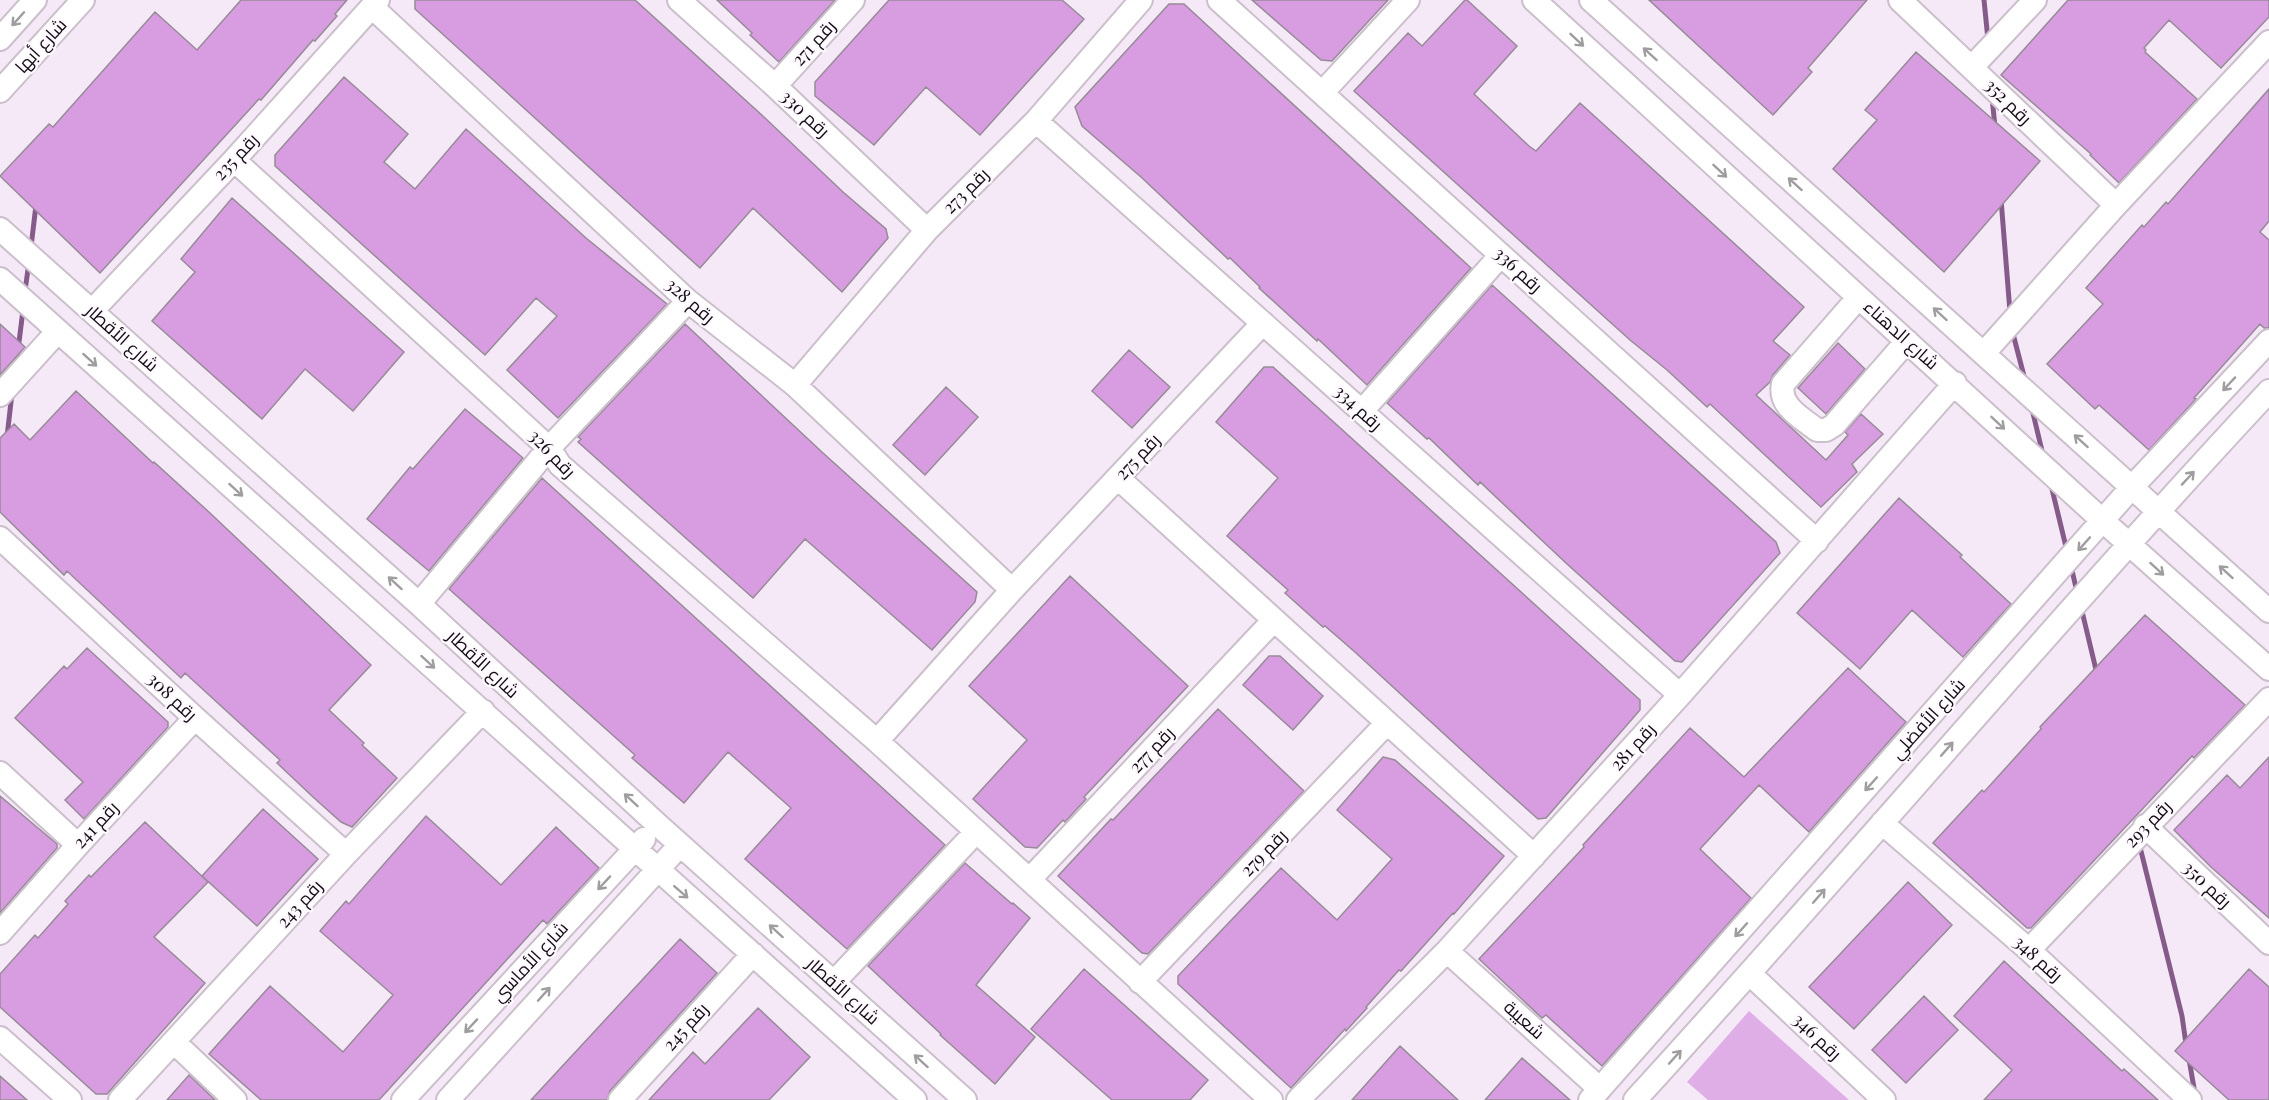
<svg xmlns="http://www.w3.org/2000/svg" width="2269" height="1100" viewBox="0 0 2269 1100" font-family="'Playfair Display',Cairo,serif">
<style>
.green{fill:#dfaee6}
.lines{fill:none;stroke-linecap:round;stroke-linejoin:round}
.stream{stroke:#855b8a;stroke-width:5}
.building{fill:#d89ce0;stroke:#968b97;stroke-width:1.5}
.minor-casing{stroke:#cbbfcc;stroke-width:26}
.minor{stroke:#fff;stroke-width:22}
.oneway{stroke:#9f9d9f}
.labels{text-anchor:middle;stroke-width:4.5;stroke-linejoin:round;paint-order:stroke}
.street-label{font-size:18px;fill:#0f0b10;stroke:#fef9fe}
</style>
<rect width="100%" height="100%" fill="#f5e9f7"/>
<path class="green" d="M1749,1011L1849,1100H1708L1687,1082Z"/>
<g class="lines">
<path class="stream" d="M1984,0L1988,40
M1992,97L1995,127
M2001,199L2010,312
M31,247L36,205
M25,291L29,262
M2012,330L2025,380
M16,366L23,310
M2032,409L2043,455
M7,437L12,393
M2051,485L2067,551
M2071,566L2077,592
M2081,607L2097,674
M2139,843L2182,1016L2186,1044
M2189,1059L2195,1094"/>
</g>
<path class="building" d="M241,0H347L335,14L337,16L315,41L313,40L261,100L259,99L100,273L0,176L49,124L53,127L155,12L197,50Z
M415,0H635L765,118L843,192L886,229L888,238L842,292L753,208L700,268L415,9Z
M717,0H835L779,62L750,35L752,33Z
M889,0H1062L1084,19L980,135L926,87L874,145L815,96V82Z
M1252,0H1388L1332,61L1321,60Z
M1465,0H1467L1517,46L1474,94L1529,146L1536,151L1580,103L1804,307L1773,341L1790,355L1773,375L1770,382L1756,395L1826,460L1848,435L1845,432L1861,414L1883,434L1852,464L1857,472L1821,507L1710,404L1707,407L1667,370L1630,340L1354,91L1408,33L1422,46Z
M1649,0H1867L1808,68L1812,72L1773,115Z
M2068,0H2269V17L2221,68L2169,20L2144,48L2146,50L2145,52L2197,99L2119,183L2090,155L2091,154L2001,75Z
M1169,4H1184L1471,268L1367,385L1318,339L1317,341L1259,288L1260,287L1230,258L1228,259L1141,177L1082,126L1075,107Z
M1916,52L2040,161L1944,272L1833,169L1877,120L1865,110Z
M344,77L408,134L384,162L415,189L466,129L586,238L667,304L558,418L507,370L557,316L536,298L485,355L275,166V155Z
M2269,89V221L2260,232L2269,240V328H2264L2260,324L2194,398L2196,399L2149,450L2099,405L2095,409L2047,364L2103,304L2086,288L2142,225L2144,227L2166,202L2168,204Z
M232,198L404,352L353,411L305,369L262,419L152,321L195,272L181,259Z
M1492,285L1776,542L1780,553L1682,662L1675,661L1567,564L1480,482L1478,485L1429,438L1427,439L1387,403Z
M0,324L25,347L0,375Z
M685,324L823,453L977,592L975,602L932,650L805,539L753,598L578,442L581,439L578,437Z
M1838,343L1865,369L1826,414L1798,388Z
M1129,350L1170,387L1132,428L1092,391Z
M1264,367H1273L1640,700V710L1546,818L1538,819L1492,778L1356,653L1325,626L1323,627L1285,593L1288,590L1227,536L1278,478L1216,422Z
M946,387L978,417L925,475L893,445Z
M76,391L153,463L154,462L210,513L371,665L329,710L364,743L362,745L397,778L352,827L341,822L313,797L277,763L280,760L185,673L181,678L67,571L64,575L0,512V438L14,424L30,440Z
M465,409L523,458L429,571L367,519L410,467L413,469Z
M542,478L945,845L847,949L745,859L791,808L728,752L684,803L632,758L635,755L449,589Z
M1899,498L1962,555L1960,557L2011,604L1963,657L1912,610L1860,669L1797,613Z
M1070,576L1188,686L1084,797L1086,799L1065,822L1063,820L1037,848L1025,847L973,799L1027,740L969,686Z
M2145,615L2245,705L2194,758L2192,756L2031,928H2027L1933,843L1982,790L1984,792L2041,729L2040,727Z
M87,648L168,722V727L84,819L65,800L83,782L15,718L64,666L67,669Z
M1269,656H1280L1323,696L1293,730L1243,685Z
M1848,668L1906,722L1809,832L1759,785L1700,849L1751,898L1602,1066L1546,1015L1542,1018L1479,959L1584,847L1583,845L1690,728L1744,777Z
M1218,709L1304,791L1148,954L1142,953L1058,876L1111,819L1113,820Z
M1383,757L1395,760L1504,856L1454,914L1453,913L1401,971L1399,970L1366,1007L1367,1008L1346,1031L1345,1029L1291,1088L1178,984V976L1281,868L1337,920L1392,859L1337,810Z
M2269,757V918L2211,867L2174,830L2227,775L2240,788Z
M0,796L57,844V848L0,913Z
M263,809L318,859L257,926L202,876Z
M426,816L501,885L556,827L599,868L547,924L543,920L379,1100H261L209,1054L270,986L343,1052L393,995L320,931L346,901L349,904Z
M145,822L208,882L154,937L205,983L107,1094H96L0,1007V974L35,935L38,938L68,904L65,901L89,875L91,877Z
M965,863L1012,904L1013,903L1030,918L976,985L1035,1037L995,1084L940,1035L941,1034L868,966Z
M1908,882L1952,925L1854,1029L1809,987Z
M680,939L717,973L610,1091L607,1100H531Z
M2004,961L2122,1071L2124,1069L2158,1100H1984L2012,1070L1954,1016Z
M1084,969L1208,1080L1190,1100H1112L1031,1029Z
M2249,969L2269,987V1100H2229L2175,1051Z
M1924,996L1958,1030L1906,1083L1872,1050Z
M758,1008L810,1057L769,1100H649L693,1052L705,1064Z
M1400,1046L1458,1100H1352Z
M1522,1058L1570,1100H1485Z
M189,1075L215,1100H167Z
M0,1076L27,1100H0Z"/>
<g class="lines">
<g class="minor-casing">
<path id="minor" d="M679,0L775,86L927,230
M1219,0L1817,541
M1534,0L2103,521L2269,669
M1591,0L2269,611
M1900,0L2116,205
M372,7L688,301L795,385L1012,590
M0,39L35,0
M1972,67L2035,0
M775,86L853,0
M0,91L83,0
M1322,93L1408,0
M1036,121L1680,695
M234,160L549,448L560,465L877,741L1271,1100
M0,229L419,604L657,824L965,1100
M0,279L915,1100
M1858,298L1783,384C1778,406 1802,418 1817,430H1826L1834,425L1907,341
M92,311L234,160L378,0
M1984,353L2116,205L2269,42
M795,385L927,230L1036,121L1141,0
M0,395L58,331
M1362,411L1501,255
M1118,478L1534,856
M0,538L195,718L346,854
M419,604L549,448L688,301
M877,741L1012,590L1263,323
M0,773L78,845
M1882,823L2029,950L2190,1100
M2145,826L2269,943
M1030,879L1273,621
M0,933L78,845L195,718
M2029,950L2269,699
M1447,951L1600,1089
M1750,974L1884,1100
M834,982L976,832
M1140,982L1387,723
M0,1038L70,1100
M174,1042L235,1100
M120,1100L346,854L483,711
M403,1100L644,839
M448,1100L680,845
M620,1100L753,954
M1298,1100L1447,951L1680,695L1955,383
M1590,1100L2132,487L2269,341
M1635,1100C1849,866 2053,623 2269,391"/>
</g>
<use href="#minor" class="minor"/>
</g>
<defs><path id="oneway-shaft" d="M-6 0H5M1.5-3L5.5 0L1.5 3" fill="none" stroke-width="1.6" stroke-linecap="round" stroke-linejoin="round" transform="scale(1.5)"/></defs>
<g class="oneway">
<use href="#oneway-shaft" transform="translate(18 19) rotate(132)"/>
<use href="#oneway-shaft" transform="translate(1577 40) rotate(43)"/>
<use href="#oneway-shaft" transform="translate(1650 54) rotate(-138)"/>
<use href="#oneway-shaft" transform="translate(1720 171) rotate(43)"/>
<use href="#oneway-shaft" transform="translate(1795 184) rotate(-138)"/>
<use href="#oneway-shaft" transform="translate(1940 314) rotate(-138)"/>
<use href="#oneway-shaft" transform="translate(90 360) rotate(42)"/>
<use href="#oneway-shaft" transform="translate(2229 384) rotate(133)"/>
<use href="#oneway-shaft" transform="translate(1998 423) rotate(43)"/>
<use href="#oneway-shaft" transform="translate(2081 441) rotate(-138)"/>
<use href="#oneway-shaft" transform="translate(2188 478) rotate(-47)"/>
<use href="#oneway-shaft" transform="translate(236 490) rotate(42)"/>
<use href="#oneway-shaft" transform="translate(2084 544) rotate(132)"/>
<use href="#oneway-shaft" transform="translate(2157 569) rotate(42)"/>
<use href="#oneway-shaft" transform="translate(2226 572) rotate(-138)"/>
<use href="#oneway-shaft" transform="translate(395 583) rotate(-138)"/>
<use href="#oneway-shaft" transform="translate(428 662) rotate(42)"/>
<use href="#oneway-shaft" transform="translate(1947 749) rotate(-49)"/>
<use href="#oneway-shaft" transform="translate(1871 784) rotate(132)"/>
<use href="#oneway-shaft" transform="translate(631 800) rotate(-137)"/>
<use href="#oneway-shaft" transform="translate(604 883) rotate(133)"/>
<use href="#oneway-shaft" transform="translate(681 892) rotate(41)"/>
<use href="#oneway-shaft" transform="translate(1819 896) rotate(-49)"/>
<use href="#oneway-shaft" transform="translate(1741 930) rotate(132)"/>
<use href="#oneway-shaft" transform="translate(776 931) rotate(-138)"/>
<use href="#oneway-shaft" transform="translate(544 994) rotate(-48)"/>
<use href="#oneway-shaft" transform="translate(471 1026) rotate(133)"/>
<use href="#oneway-shaft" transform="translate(1675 1057) rotate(-48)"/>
<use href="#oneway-shaft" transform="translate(921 1061) rotate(-138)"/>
</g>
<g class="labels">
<g class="street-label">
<text transform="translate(814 43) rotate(-48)" y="6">رقم 271</text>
<text transform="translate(41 46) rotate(-48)" y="6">شارع أبها</text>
<text transform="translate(2008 102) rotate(44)" y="6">رقم 352</text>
<text transform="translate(805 114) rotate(43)" y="6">رقم 330</text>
<text transform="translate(236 157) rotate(-47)" y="6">رقم 235</text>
<text transform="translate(966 191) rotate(-45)" y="6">رقم 273</text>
<text transform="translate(1518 270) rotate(42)" y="6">رقم 336</text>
<text transform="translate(690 301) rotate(41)" y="6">رقم 328</text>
<text transform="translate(1901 335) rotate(42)" y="6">شارع الدهناء</text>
<text transform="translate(122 338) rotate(42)" y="6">شارع الأقطار</text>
<text transform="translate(1358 408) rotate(42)" y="6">رقم 334</text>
<text transform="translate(552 454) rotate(46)" y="6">رقم 326</text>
<text transform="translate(1138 457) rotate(-47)" y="6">رقم 275</text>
<text transform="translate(483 664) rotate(43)" y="6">شارع الأقطار</text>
<text transform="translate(172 697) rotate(43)" y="6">رقم 308</text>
<text transform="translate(1928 719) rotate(-48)" y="6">شارع الأفضلي</text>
<text transform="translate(1633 747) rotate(-48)" y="6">رقم 281</text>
<text transform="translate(1152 750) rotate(-47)" y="6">رقم 277</text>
<text transform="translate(2148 824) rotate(-46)" y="6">رقم 293</text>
<text transform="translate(96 825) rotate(-47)" y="6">رقم 241</text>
<text transform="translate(1264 853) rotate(-46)" y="6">رقم 279</text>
<text transform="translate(2207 885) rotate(43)" y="6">رقم 350</text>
<text transform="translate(300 904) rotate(-48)" y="6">رقم 243</text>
<text transform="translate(2038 959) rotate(42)" y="6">رقم 348</text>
<text transform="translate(530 962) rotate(-47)" y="6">شارع الأماسي</text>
<text transform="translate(843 991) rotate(42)" y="6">شارع الأقطار</text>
<text transform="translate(1524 1020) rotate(42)" y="6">شعيبة</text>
<text transform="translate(686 1027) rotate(-48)" y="6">رقم 245</text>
<text transform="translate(1817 1037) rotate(43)" y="6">رقم 346</text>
</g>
</g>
</svg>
